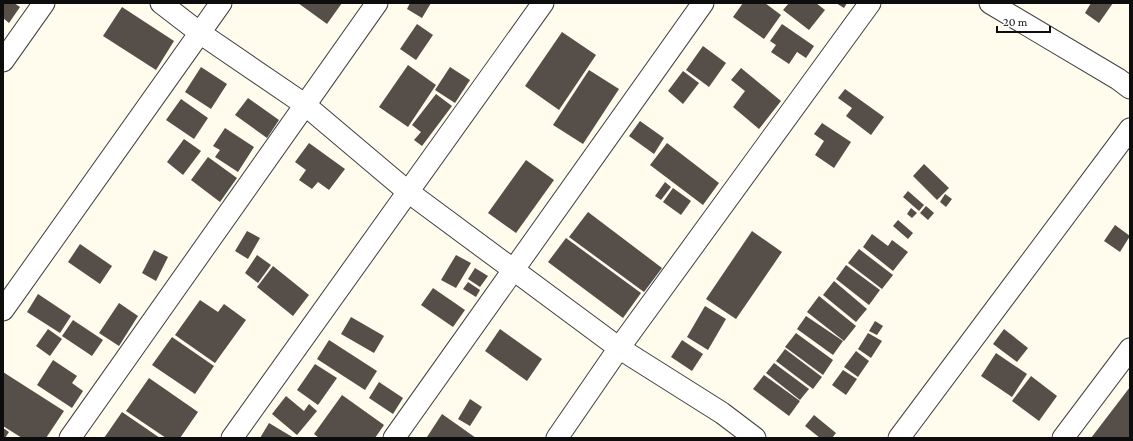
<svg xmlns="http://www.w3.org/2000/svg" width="1133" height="441" font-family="'Crimson Pro',serif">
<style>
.building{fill:#564e49}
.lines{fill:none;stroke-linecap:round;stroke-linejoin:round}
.street-casing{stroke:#404040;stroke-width:23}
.street{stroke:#fff;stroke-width:21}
</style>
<rect width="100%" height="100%" fill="#fffbed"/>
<g class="building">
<path d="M3,3H14L20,7L9,23L3,18Z"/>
<path d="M298,3H342L327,24Z"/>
<path d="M410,3H431L422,18L407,9Z"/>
<path d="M743,3H765L781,15L764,39L733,17Z"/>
<path d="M789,3H816L825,10L809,30L783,10Z"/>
<path d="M836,3H847L844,8Z"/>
<path d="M1091,3H1113L1099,23L1085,13Z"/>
<path d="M122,7L174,41L156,70L103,36Z"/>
<path d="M417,24L433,35L416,60L400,49Z"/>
<path d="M782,24L814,46L806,58L797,52L789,64L771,52L776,45L770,41Z"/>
<path d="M562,32L596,55L559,110L525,86Z"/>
<path d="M703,46L726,63L709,87L686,70Z"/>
<path d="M408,65L436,85L408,127L379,107Z"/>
<path d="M201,67L227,84L211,109L185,92Z"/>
<path d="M450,67L470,80L455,103L435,90Z"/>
<path d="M741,68L781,101L759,129L733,107L745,91L731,80Z"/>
<path d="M589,70L619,89L583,144L553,125Z"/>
<path d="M683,71L699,83L683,104L668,91Z"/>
<path d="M845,89L884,117L871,135L846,116L852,108L838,98Z"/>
<path d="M436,94L452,106L422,146L414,140L421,132L412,125Z"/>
<path d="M248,98L279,120L267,138L235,115Z"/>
<path d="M181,99L208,118L194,139L166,120Z"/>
<path d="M640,121L664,138L654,154L629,136Z"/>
<path d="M822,123L851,142L834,168L815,155L824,141L814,134Z"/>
<path d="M225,128L254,147L238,172L215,157L220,150L213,146Z"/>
<path d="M184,139L201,151L183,175L167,162Z"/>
<path d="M309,143L345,169L329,190L318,182L312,189L299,180L306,170L295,162Z"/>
<path d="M667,143L719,183L703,205L650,165Z"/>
<path d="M208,157L237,178L220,202L191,180Z"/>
<path d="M526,160L554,180L516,233L488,213Z"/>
<path d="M924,164L949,188L937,200L913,176Z"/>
<path d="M665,182L671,187L661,200L655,196Z"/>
<path d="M673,188L691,201L681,215L663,202Z"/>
<path d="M908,191L924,205L919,211L903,197Z"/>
<path d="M945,194L952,199L946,207L940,202Z"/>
<path d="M926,206L934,213L928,220L920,213Z"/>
<path d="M911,208L917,213L912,218L907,214Z"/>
<path d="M588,212L662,268L644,292L569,237Z"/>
<path d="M898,220L913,233L908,239L893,226Z"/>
<path d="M1115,225L1130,236L1120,252L1104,241Z"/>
<path d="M247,231L260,238L248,259L235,251Z"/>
<path d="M752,231L782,252L736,319L706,299Z"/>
<path d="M872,234L888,246L892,240L908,252L893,271L863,247Z"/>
<path d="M566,238L641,293L623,318L548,262Z"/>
<path d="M80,244L112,266L100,284L68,262Z"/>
<path d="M859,249L893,275L882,289L848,263Z"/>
<path d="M154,250L168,257L156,281L142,273Z"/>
<path d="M257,255L271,265L258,283L245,273Z"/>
<path d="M456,255L471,263L456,288L441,280Z"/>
<path d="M846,265L880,290L869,305L836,279Z"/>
<path d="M273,266L309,295L293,316L257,287Z"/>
<path d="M475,268L488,276L480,287L468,279Z"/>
<path d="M834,281L867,309L856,322L823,295Z"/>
<path d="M468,282L480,290L476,297L463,289Z"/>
<path d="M433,288L465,310L453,327L421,305Z"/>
<path d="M38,294L71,316L60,333L27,312Z"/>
<path d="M819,296L856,326L844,341L807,312Z"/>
<path d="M200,300L218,312L224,304L246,320L215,363L175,335Z"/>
<path d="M119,303L138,316L119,346L99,333Z"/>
<path d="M705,306L726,319L708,350L687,337Z"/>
<path d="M806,316L843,341L833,355L797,329Z"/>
<path d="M351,317L384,336L374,353L341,334Z"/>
<path d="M73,320L103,340L92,356L62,336Z"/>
<path d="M875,321L883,326L877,335L869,331Z"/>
<path d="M48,329L62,339L50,356L36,346Z"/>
<path d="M500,329L542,359L527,381L485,351Z"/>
<path d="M1004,329L1028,348L1017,362L993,344Z"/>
<path d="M796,333L833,360L823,375L785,347Z"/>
<path d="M868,333L882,341L871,358L858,349Z"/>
<path d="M172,337L214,366L195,394L152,365Z"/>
<path d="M329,340L377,371L365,390L317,359Z"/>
<path d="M682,340L703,354L692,371L671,357Z"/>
<path d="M785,349L822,377L813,389L776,361Z"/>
<path d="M856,351L869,361L858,377L844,367Z"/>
<path d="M996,353L1027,374L1012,397L981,376Z"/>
<path d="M53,360L77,376L72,383L83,391L72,408L37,385Z"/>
<path d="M774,363L809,389L800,400L766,373Z"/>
<path d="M315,364L337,378L318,405L297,390Z"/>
<path d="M843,370L857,379L846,395L832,385Z"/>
<path d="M3,372L64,411L46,438H22L3,426Z"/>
<path d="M764,375L800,401L789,416L753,389Z"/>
<path d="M1031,376L1057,396L1039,421L1012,401Z"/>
<path d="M149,378L198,412L180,438H166L126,411Z"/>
<path d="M379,382L403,398L393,414L369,398Z"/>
<path d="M1130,387V438H1091Z"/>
<path d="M342,395L384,425L375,438H319L314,434Z"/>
<path d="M286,396L304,411L309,404L317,411L297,435L272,414Z"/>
<path d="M470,399L482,407L470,426L458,419Z"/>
<path d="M122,412L160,438H104Z"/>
<path d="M442,414L476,438L427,437Z"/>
<path d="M814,415L836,433L832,438H820L805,426Z"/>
<path d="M269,423L294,438H260Z"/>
<path d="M3,428L9,432L5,438H3Z"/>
</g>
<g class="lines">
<g class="street-casing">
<g id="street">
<path d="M161,3L200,33L304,104L407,191L619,348L722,413L755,438"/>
<path d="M990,3L1118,79L1130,88"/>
<path d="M3,61L44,3"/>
<path d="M3,310L221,3"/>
<path d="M70,438L377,3"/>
<path d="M232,438L543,3"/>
<path d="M394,438L703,3"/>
<path d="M557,438L619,348L870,3"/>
<path d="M899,438L1130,129"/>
<path d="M1063,438L1130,349"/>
</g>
</g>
<use href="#street" class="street"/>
</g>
<rect width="1133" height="441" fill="none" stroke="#0d0d0d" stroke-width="8"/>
<path d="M997 26v6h53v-6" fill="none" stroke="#0d0d0d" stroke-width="2"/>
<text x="1003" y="26" font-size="12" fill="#0d0d0d" stroke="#ffffff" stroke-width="3" paint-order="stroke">20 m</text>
</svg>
